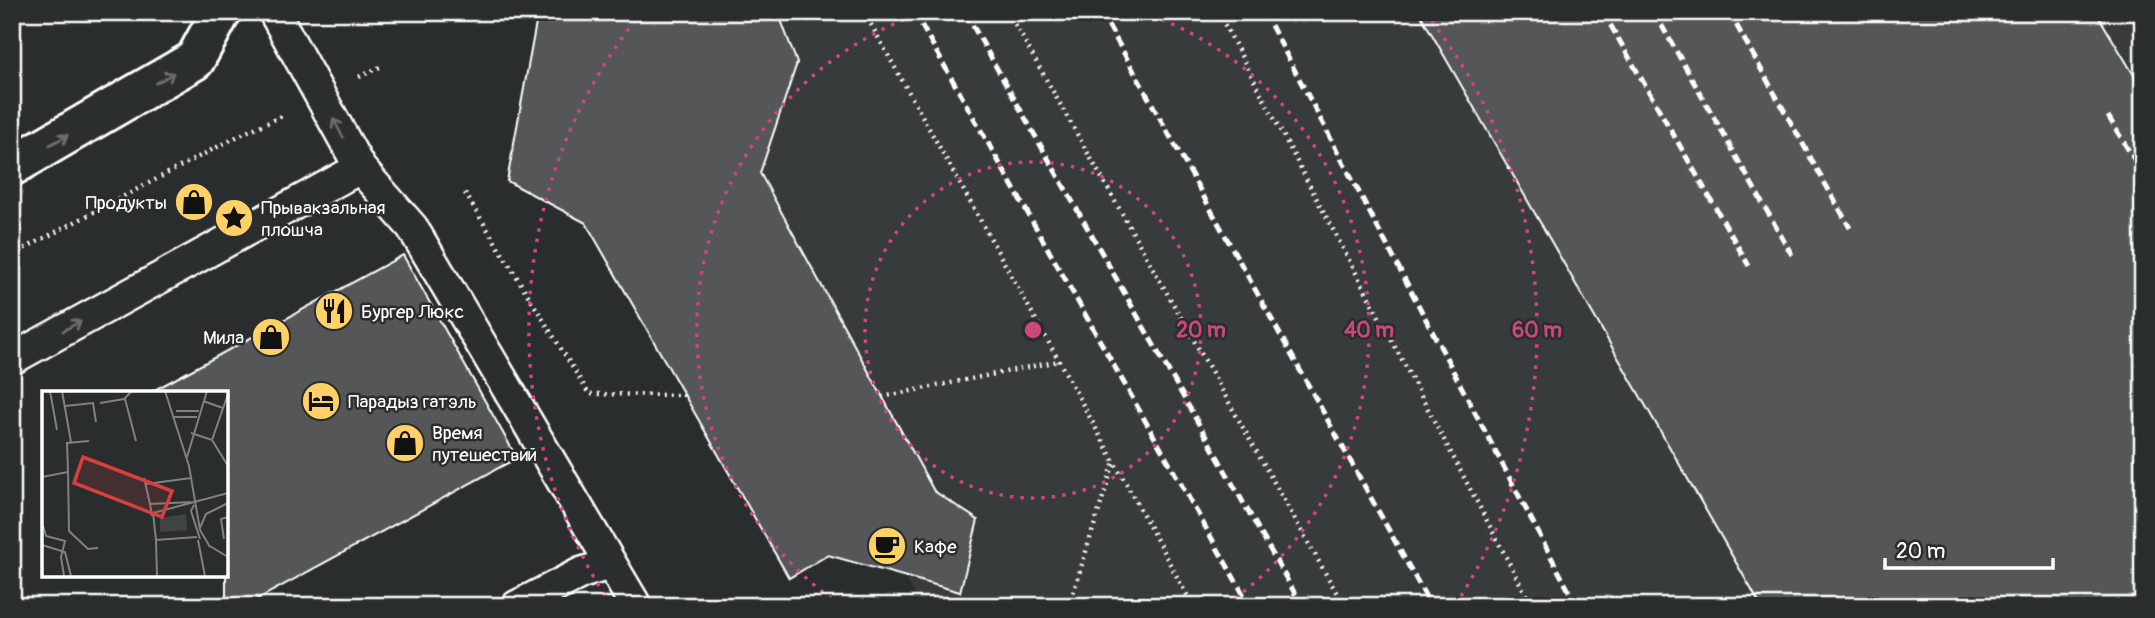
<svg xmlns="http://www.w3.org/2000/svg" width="2155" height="618" font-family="Pangolin,sans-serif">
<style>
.built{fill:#373a3b}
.building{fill:#555758;stroke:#fff;stroke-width:2}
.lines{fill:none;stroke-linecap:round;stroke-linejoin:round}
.lane-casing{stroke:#fff;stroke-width:35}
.secondary-casing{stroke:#fff;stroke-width:44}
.path{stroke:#fff;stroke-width:4.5;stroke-dasharray:2 5;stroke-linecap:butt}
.lane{stroke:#2a2d2e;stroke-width:30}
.secondary{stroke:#2a2d2e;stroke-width:38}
.rail{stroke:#fff;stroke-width:5;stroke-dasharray:10 5;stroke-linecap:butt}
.oneway{stroke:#6a6c6d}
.ring{fill:none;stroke:#ce467c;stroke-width:3.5;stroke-dasharray:3.5 7}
.labels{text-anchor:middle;stroke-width:5;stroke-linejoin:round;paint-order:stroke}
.poi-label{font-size:19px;fill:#fff;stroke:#2a2d2e;text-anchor:start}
.inset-road{fill:none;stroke:#7f8182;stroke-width:2}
.view{fill:#da3e3e;fill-opacity:0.15;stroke:#da3e3e;stroke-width:3.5}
.inset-edge{fill:none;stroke:#fff;stroke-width:3.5}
.centre{fill:#ce467c;stroke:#2a2d2e;stroke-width:3.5}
.ring-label{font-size:21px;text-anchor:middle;font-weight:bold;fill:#ce467c;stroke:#2a2d2e;stroke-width:5;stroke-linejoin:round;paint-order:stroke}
</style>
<rect width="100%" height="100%" fill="#2a2d2e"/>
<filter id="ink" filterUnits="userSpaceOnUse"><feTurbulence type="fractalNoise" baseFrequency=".0143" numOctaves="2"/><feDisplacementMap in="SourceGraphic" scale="14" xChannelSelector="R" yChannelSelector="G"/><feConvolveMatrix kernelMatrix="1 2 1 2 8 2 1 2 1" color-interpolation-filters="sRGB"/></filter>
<g filter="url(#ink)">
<path class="built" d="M560,12H2143V606H922Z"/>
<g class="building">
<path d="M538,12H778L797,63L760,173L934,491L978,520L960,592L828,555L789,578L586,223L507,181Z"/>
<path d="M1419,12H2096L2143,90V606H1761Z"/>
<path d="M403,255L517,458L245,606H226V392H151Z"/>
</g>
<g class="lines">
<g class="lane-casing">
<g id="lane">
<path d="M360,168L412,227L636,606"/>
<path d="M12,359L360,168L274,12"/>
<path d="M517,606L581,573L610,564"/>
</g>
</g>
<g class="secondary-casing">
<path id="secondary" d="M12,166L195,60L221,12"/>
</g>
<g class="path">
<path d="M864,12L1059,361L1193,606"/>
<path d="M1008,12L1344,606"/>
<path d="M1218,12L1532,606"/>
<path d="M359,77L384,65"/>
<path d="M465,193L589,394L684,395"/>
<path d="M12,255L246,132L282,116"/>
<path d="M882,397L1059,361"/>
<path d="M1069,606L1114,462"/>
</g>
<use href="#lane" class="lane"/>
<use href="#secondary" class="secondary"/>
<g class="rail">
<path d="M914,12L1250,606"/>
<path d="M965,12L1302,606"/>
<path d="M1101,12L1431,606"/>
<path d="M1264,12L1577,606"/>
<path d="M1603,12L1749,266"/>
<path d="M1654,12L1792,255"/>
<path d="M1729,12L1850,228"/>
<path d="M2133,12L2143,29"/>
<path d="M2108,116L2143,174"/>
</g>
</g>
<defs><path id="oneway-shaft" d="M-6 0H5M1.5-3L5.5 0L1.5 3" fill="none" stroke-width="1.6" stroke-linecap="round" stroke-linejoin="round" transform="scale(1.75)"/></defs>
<g class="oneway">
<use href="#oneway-shaft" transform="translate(165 78) rotate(-31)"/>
<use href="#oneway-shaft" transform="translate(338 128) rotate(-119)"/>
<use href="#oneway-shaft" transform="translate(59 140) rotate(-29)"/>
<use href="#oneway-shaft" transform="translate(72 326) rotate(-29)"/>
</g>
</g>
<g class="ring">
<circle cx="1033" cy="330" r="168"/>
<path d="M840 605A336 336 0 0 1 924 12M1142 12A336 336 0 0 1 1226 605"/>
<path d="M610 604A504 504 0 0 1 641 13M1425 13A504 504 0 0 1 1456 604"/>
</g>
<defs>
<g id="shop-disc" transform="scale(2.0125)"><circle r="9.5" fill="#ffd166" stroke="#2a2d2e"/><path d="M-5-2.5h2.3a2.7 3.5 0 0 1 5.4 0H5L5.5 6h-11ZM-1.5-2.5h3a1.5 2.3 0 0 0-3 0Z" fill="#111"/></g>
<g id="sight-disc" transform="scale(2.0125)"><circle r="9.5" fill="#ffd166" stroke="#2a2d2e"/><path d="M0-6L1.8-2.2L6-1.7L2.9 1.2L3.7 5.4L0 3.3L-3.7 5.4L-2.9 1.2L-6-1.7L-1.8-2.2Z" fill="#111"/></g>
<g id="restaurant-disc" transform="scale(2.0125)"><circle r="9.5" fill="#ffd166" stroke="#2a2d2e"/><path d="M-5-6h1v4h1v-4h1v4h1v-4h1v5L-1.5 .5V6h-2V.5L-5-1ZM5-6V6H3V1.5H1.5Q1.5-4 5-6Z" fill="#111"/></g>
<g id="hotel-disc" transform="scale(2.0125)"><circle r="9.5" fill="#ffd166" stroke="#2a2d2e"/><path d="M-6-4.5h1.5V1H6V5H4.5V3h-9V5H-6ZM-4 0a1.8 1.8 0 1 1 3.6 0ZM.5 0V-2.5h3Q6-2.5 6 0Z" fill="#111"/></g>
<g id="cafe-disc" transform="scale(2.0125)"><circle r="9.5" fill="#ffd166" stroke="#2a2d2e"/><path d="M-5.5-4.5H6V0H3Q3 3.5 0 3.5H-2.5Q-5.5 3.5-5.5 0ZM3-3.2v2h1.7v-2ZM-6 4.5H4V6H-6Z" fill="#111"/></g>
</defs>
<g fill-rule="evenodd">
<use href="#shop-disc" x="194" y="202"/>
<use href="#sight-disc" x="234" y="218"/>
<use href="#restaurant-disc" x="334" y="311"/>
<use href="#shop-disc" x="271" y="337"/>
<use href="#hotel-disc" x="321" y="401"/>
<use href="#shop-disc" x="405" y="443"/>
<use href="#cafe-disc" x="887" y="546"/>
</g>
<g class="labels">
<g class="poi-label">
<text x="167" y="209" text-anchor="end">Продукты</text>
<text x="261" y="214">Прывакзальная<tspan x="261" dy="22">плошча</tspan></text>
<text x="361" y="318">Бургер Люкс</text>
<text x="244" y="344" text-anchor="end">Мила</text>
<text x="348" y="408">Парадыз гатэль</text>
<text x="432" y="439">Время<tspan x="432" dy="22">путешествий</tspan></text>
<text x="914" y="553">Кафе</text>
</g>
</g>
<g transform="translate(42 391)">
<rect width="186" height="186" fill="#2a2d2e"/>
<path d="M144,123L145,139L118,141V127Z" fill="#414445"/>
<path class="inset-road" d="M8,0L15,39M20,0L29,51M123,0L147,75L158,139L168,156M83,8L94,50M161,10L181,17M58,12L82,8L90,0M23,15L51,12L54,31M134,20H157M131,26H155M149,42L170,49L186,3M170,49L186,75M145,66L165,0M26,81L27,140L46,158L56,157M0,86L26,81L25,52L47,50M102,87L108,113M104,93L149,87M152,114L149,120L158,148M110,125L108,113L149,111M0,131L4,145L23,150L19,166L22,185M158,137L164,123L186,112M155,146L114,149L111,122L186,102M182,148L179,128L186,126M114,149L115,185M156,149L163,185M0,154L23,161L29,185M166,154L186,166"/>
<path class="view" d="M41,66L130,100L120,126L32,92Z"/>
<rect width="186" height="186" class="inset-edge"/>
</g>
<circle cx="1033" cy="330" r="10" class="centre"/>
<g class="ring-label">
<text x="1201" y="337">20 m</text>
<text x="1369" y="337">40 m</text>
<text x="1537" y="337">60 m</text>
</g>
<rect width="2155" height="618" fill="none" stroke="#2a2d2e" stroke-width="42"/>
<rect x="21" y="21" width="2113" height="576" fill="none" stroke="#fff" stroke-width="2.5" filter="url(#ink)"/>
<path d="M1885 558v10h168v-10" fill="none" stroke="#ffffff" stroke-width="3.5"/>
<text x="1896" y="558" font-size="21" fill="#ffffff" stroke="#2a2d2e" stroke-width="5" paint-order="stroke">20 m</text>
</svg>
